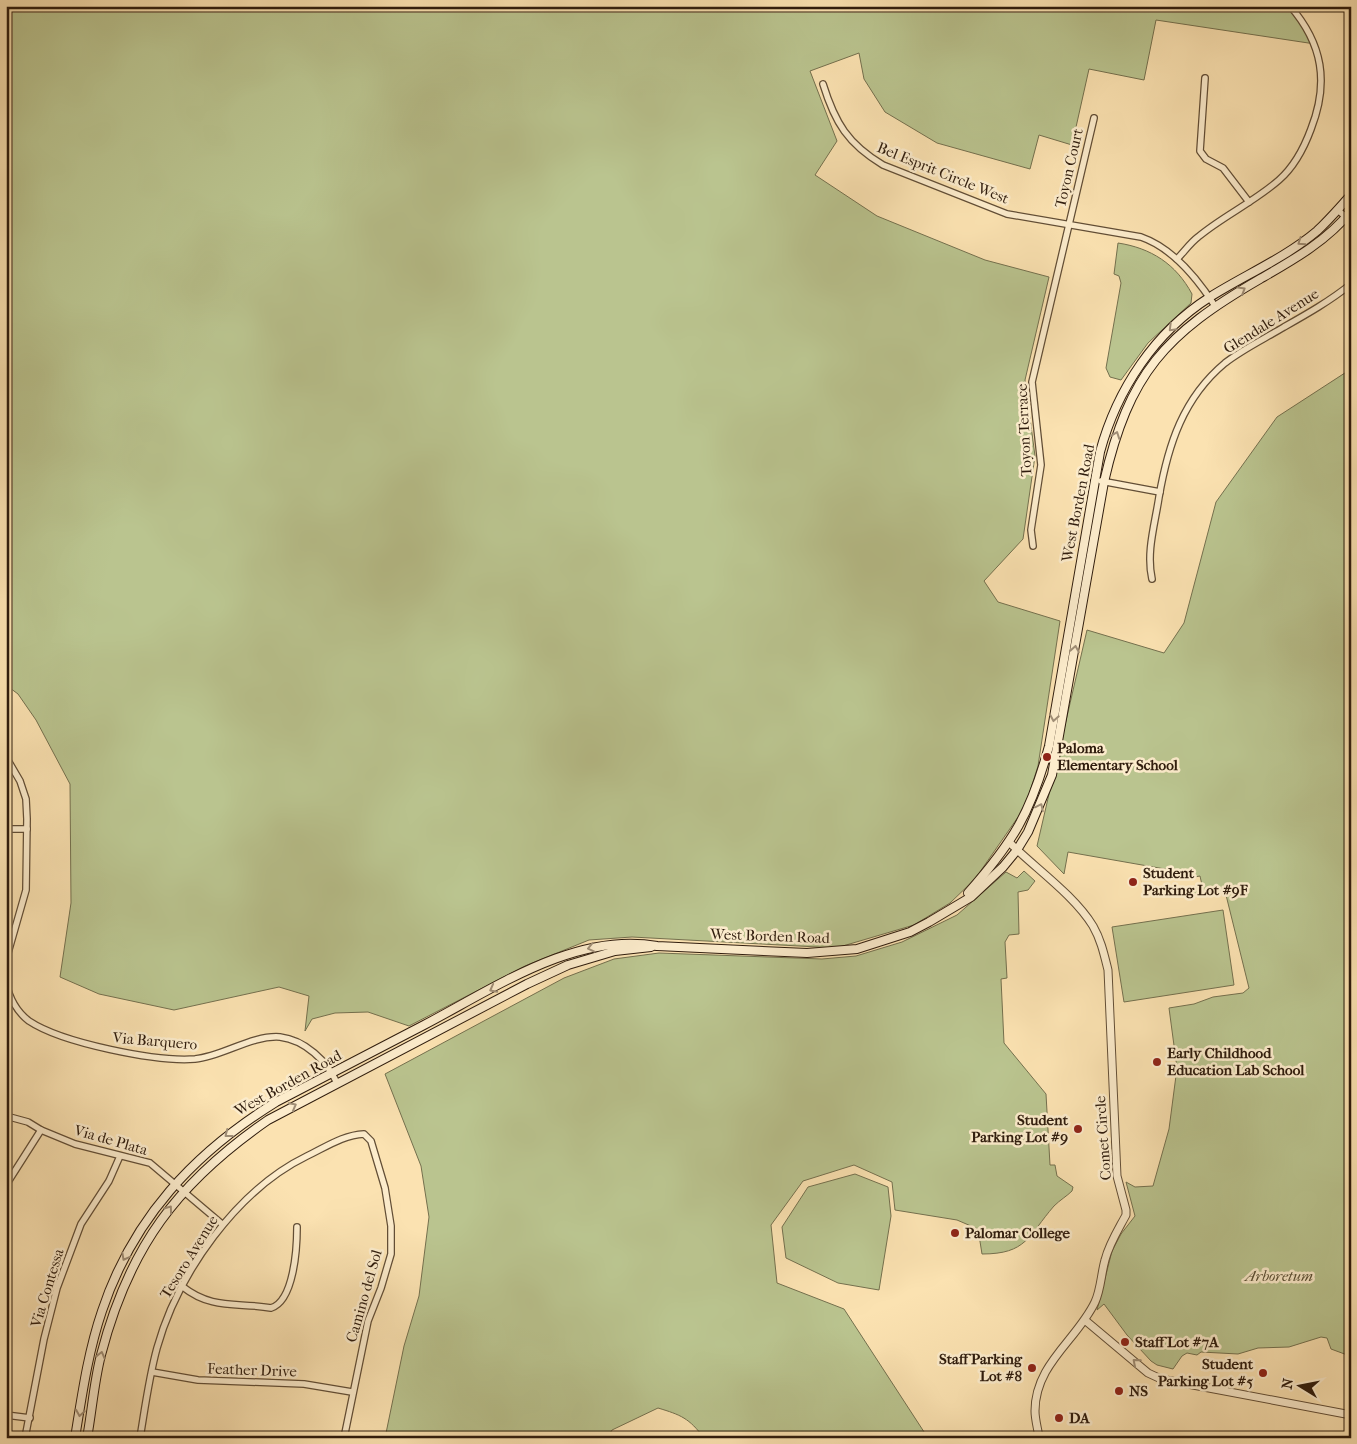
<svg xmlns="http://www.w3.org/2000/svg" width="1357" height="1444" font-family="'IM FELL French Canon',serif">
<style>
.green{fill:#bac48f;stroke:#74704e}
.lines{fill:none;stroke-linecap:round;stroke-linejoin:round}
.minor-casing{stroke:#624e36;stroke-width:8}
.tertiary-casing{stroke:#624e36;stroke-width:9}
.secondary-casing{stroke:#2f1c0d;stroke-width:10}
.minor{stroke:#fceccc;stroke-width:5.5}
.tertiary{stroke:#fceccc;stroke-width:7}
.secondary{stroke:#fceccc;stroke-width:8}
.oneway{stroke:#a08e76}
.poi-dot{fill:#8f2418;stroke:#fceccc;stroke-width:2}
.labels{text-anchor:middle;stroke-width:5;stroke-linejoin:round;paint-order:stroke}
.street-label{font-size:15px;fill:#2f1c0d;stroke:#fceccc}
.poi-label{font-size:15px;font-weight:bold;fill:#2f1c0d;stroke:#fceccc;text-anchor:start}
.park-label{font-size:15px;font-style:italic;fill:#594e34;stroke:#fceccc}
</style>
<rect width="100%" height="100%" fill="#fbe2b1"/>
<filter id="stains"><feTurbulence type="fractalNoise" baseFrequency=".004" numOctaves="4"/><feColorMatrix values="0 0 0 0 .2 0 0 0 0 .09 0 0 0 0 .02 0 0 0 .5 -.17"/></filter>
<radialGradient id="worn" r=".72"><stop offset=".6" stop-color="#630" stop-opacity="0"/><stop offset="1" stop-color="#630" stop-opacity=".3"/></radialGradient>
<g class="green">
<path d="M6,6H1290L1315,44L1156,20L1144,80L1089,69L1072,145L1039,135L1030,169L937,143L885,112L864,79L859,53L810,71L837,141L815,175L877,216L985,260L1049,277L1025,380L1035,456L1023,539L984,581L998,602L1060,621L1038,766L1025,807L975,879L950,903L914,925L836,948L632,937L589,940L525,966L409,1026L368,1012L335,1013L312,1019L305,1031L309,996L279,987L174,1010L99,994L60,977L71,903L70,784L36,720L18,694L6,685Z"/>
<path d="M1118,243C1151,248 1176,264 1192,294L1191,303L1148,343L1121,380L1110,377L1106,368L1121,283L1119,276L1114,274Z"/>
<path d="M1351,369V1362L1350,1356L1331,1349L1327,1338L1321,1337L1289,1347L1258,1348L1238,1354L1201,1352L1197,1355L1187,1353L1182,1356L1173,1369L1157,1365L1151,1361L1127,1335L1104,1304L1097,1310L1112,1251L1121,1234L1135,1216L1126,1182L1135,1187L1153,1186L1169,1129L1177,1068L1169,1008L1194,1004L1213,997L1243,993L1249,988L1225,891L1187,895L1186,888L1202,885L1200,876L1183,879L1182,872L1068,852L1064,874L1037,846L1087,630L1164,653L1184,623L1216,502L1277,417Z"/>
<path d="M1024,871L1035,881L1028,890L1018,892L1019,934L1009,935L1005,942L1007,978L1001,979L1004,1043L1046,1094L1050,1165H1055L1057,1176L1073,1187L1072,1191C1067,1196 1060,1200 1054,1206C1028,1236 1027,1254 982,1254L978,1229L957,1220L895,1210L892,1182L854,1165L803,1181L771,1225L777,1283L844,1309L928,1438H704C689,1418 681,1415 658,1408L612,1430L607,1438H385L404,1346L419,1296L429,1217L421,1166L385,1074L564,978L614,959L659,953L822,959L856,956L902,942L957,915L1006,872L1017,878Z"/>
<path d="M1223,910L1234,985L1124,1002L1112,927Z"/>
<path d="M855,1174L888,1187L891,1216L879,1290L838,1283L786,1258L782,1227L808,1187Z"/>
</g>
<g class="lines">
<g class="minor-casing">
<g id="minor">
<path d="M1205,78L1200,151L1206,159L1223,168L1249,202"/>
<path d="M823,84C835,123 848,144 883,165L1007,214L1141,237C1173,248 1197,278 1215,306"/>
<path d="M1338,210L1351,222"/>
<path d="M1177,259C1184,252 1190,243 1198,237C1223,216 1254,202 1279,180C1295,166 1304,148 1311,129C1329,83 1323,44 1290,6"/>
<path d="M1101,481L1160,492"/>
<path d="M1033,546L1031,530L1041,465L1032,382L1094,118"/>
<path d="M1152,579C1146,552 1155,524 1159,497C1168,445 1183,398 1225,363C1243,349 1264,339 1284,327C1307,314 1330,301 1351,284"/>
<path d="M6,757L20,781L26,799L27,819L26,890L6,960"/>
<path d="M6,829H27"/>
<path d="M6,982C9,997 17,1012 29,1021C62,1043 156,1062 195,1059C224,1056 251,1035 280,1037C305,1040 327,1061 337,1083"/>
<path d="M6,1116L28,1122L41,1130L75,1144L150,1163L222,1224"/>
<path d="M6,1185L41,1130"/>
<path d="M183,1287C212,1310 238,1302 271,1308C294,1301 297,1248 297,1227"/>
<path d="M152,1372L198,1380L304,1384L352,1392"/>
<path d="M6,1415L30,1418"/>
<path d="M25,1438L44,1339L57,1288L81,1224L109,1181L120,1156"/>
<path d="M140,1438C145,1408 149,1377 157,1348C178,1273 237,1190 307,1156C326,1147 343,1135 364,1134L371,1141L385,1188L391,1226V1254L381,1288L368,1321L344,1438"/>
</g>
</g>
<g class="tertiary-casing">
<g id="tertiary">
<path d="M1010,843C1035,868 1074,895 1093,926C1101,940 1104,954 1108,970L1117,1176L1126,1210V1215C1118,1230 1109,1244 1105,1260C1101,1274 1101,1289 1095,1302C1077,1340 1035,1364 1035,1411C1035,1420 1038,1429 1039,1438"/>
<path d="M1086,1321L1148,1373L1161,1379L1351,1415"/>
</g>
</g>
<g class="secondary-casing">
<g id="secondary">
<path d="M968,893C1013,842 1031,813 1049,746L1100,452C1117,389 1155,332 1210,297C1245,275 1285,258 1317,231C1329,220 1340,207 1351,195"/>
<path d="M75,1438C82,1395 88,1352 102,1311C133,1218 194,1153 276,1102C325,1076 375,1051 424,1025C493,989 576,931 657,946L807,953L857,949L910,932L929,922L971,897L1003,867L1017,850L1028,832L1052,775L1104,482C1129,373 1165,334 1260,279C1293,260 1327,241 1351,211"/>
<path d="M87,1438C92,1411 94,1382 101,1355C129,1247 177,1183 268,1120L527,984L568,965L615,951L651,947"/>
</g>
</g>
<use href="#minor" class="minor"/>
<use href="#tertiary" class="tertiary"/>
<use href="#secondary" class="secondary"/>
</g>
<defs><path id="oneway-chevron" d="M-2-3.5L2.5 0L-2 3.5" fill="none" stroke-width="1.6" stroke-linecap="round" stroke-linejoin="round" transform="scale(1.25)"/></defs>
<g class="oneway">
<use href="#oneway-chevron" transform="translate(1301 242) rotate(146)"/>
<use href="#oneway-chevron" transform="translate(1242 290) rotate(-31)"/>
<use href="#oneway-chevron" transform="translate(1172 328) rotate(135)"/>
<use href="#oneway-chevron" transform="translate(1116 435) rotate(-70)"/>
<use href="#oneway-chevron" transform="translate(1075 649) rotate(-80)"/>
<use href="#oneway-chevron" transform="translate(1054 718) rotate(100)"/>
<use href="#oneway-chevron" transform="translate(1040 807) rotate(-64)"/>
<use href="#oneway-chevron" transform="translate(591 948) rotate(167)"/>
<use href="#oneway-chevron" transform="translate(493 989) rotate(152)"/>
<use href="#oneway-chevron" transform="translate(293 1106) rotate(-28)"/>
<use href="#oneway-chevron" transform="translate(228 1134) rotate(142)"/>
<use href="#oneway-chevron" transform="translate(169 1209) rotate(-54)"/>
<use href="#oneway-chevron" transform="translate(125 1257) rotate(118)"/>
<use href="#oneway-chevron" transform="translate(101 1355) rotate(-76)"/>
<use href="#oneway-chevron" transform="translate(1136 1362) rotate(-139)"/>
<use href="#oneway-chevron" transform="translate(80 1413) rotate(99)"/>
</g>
<g class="poi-dot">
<circle cx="1047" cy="757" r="5"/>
<circle cx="1133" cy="882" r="5"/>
<circle cx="1157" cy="1062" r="5"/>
<circle cx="1078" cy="1129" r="5"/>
<circle cx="955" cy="1233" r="5"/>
<circle cx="1125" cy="1342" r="5"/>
<circle cx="1032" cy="1368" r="5"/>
<circle cx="1263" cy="1373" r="5"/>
<circle cx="1119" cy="1391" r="5"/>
<circle cx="1059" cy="1418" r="5"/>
</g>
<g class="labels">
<g class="street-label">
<text transform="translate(1069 168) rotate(-77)" y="5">Toyon Court</text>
<text transform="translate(943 173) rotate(22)" y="5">Bel Esprit Circle West</text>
<text transform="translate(1271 321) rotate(-32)" y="5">Glendale Avenue</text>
<text transform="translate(1024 430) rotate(-93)" y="5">Toyon Terrace</text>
<text transform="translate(1078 503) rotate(-79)" y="5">West Borden Road</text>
<text transform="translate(770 936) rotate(2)" y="5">West Borden Road</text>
<text transform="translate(155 1041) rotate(5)" y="5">Via Barquero</text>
<text transform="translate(288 1083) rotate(-29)" y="5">West Borden Road</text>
<text transform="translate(1103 1138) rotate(-94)" y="5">Comet Circle</text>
<text transform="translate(111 1140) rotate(16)" y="5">Via de Plata</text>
<text transform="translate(189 1257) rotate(-58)" y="5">Tesoro Avenue</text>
<text transform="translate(47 1288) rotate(-73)" y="5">Via Contessa</text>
<text transform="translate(364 1296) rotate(-74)" y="5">Camino del Sol</text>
<text transform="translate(252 1370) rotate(2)" y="5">Feather Drive</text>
</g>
<g class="poi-label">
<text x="1057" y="753">Paloma<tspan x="1057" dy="17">Elementary School</tspan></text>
<text x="1143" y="878">Student<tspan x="1143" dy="17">Parking Lot #9F</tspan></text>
<text x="1167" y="1058">Early Childhood<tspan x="1167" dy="17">Education Lab School</tspan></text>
<text x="1068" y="1125" text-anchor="end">Student<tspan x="1068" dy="17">Parking Lot #9</tspan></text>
<text x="965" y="1238">Palomar College</text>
<text x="1135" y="1347">Staff Lot #7A</text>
<text x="1022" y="1364" text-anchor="end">Staff Parking<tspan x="1022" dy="17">Lot #8</tspan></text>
<text x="1253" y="1369" text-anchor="end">Student<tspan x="1253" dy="17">Parking Lot #5</tspan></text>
<text x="1129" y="1396">NS</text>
<text x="1069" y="1423">DA</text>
</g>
<g class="park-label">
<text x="1279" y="1281">Arboretum</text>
</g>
</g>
<rect width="1357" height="1444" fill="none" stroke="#fbe2b1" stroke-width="25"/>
<rect x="8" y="8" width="1342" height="1429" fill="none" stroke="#2f1c0d" stroke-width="2.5"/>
<rect x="12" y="12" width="1332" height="1419" fill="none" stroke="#2f1c0d"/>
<g transform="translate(1300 1386) rotate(280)" stroke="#fceccc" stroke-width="4" paint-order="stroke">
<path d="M0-4L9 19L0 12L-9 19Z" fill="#2f1c0d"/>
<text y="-8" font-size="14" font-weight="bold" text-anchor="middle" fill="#2f1c0d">N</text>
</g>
<rect width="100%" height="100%" filter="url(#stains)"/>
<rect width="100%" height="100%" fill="url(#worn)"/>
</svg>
